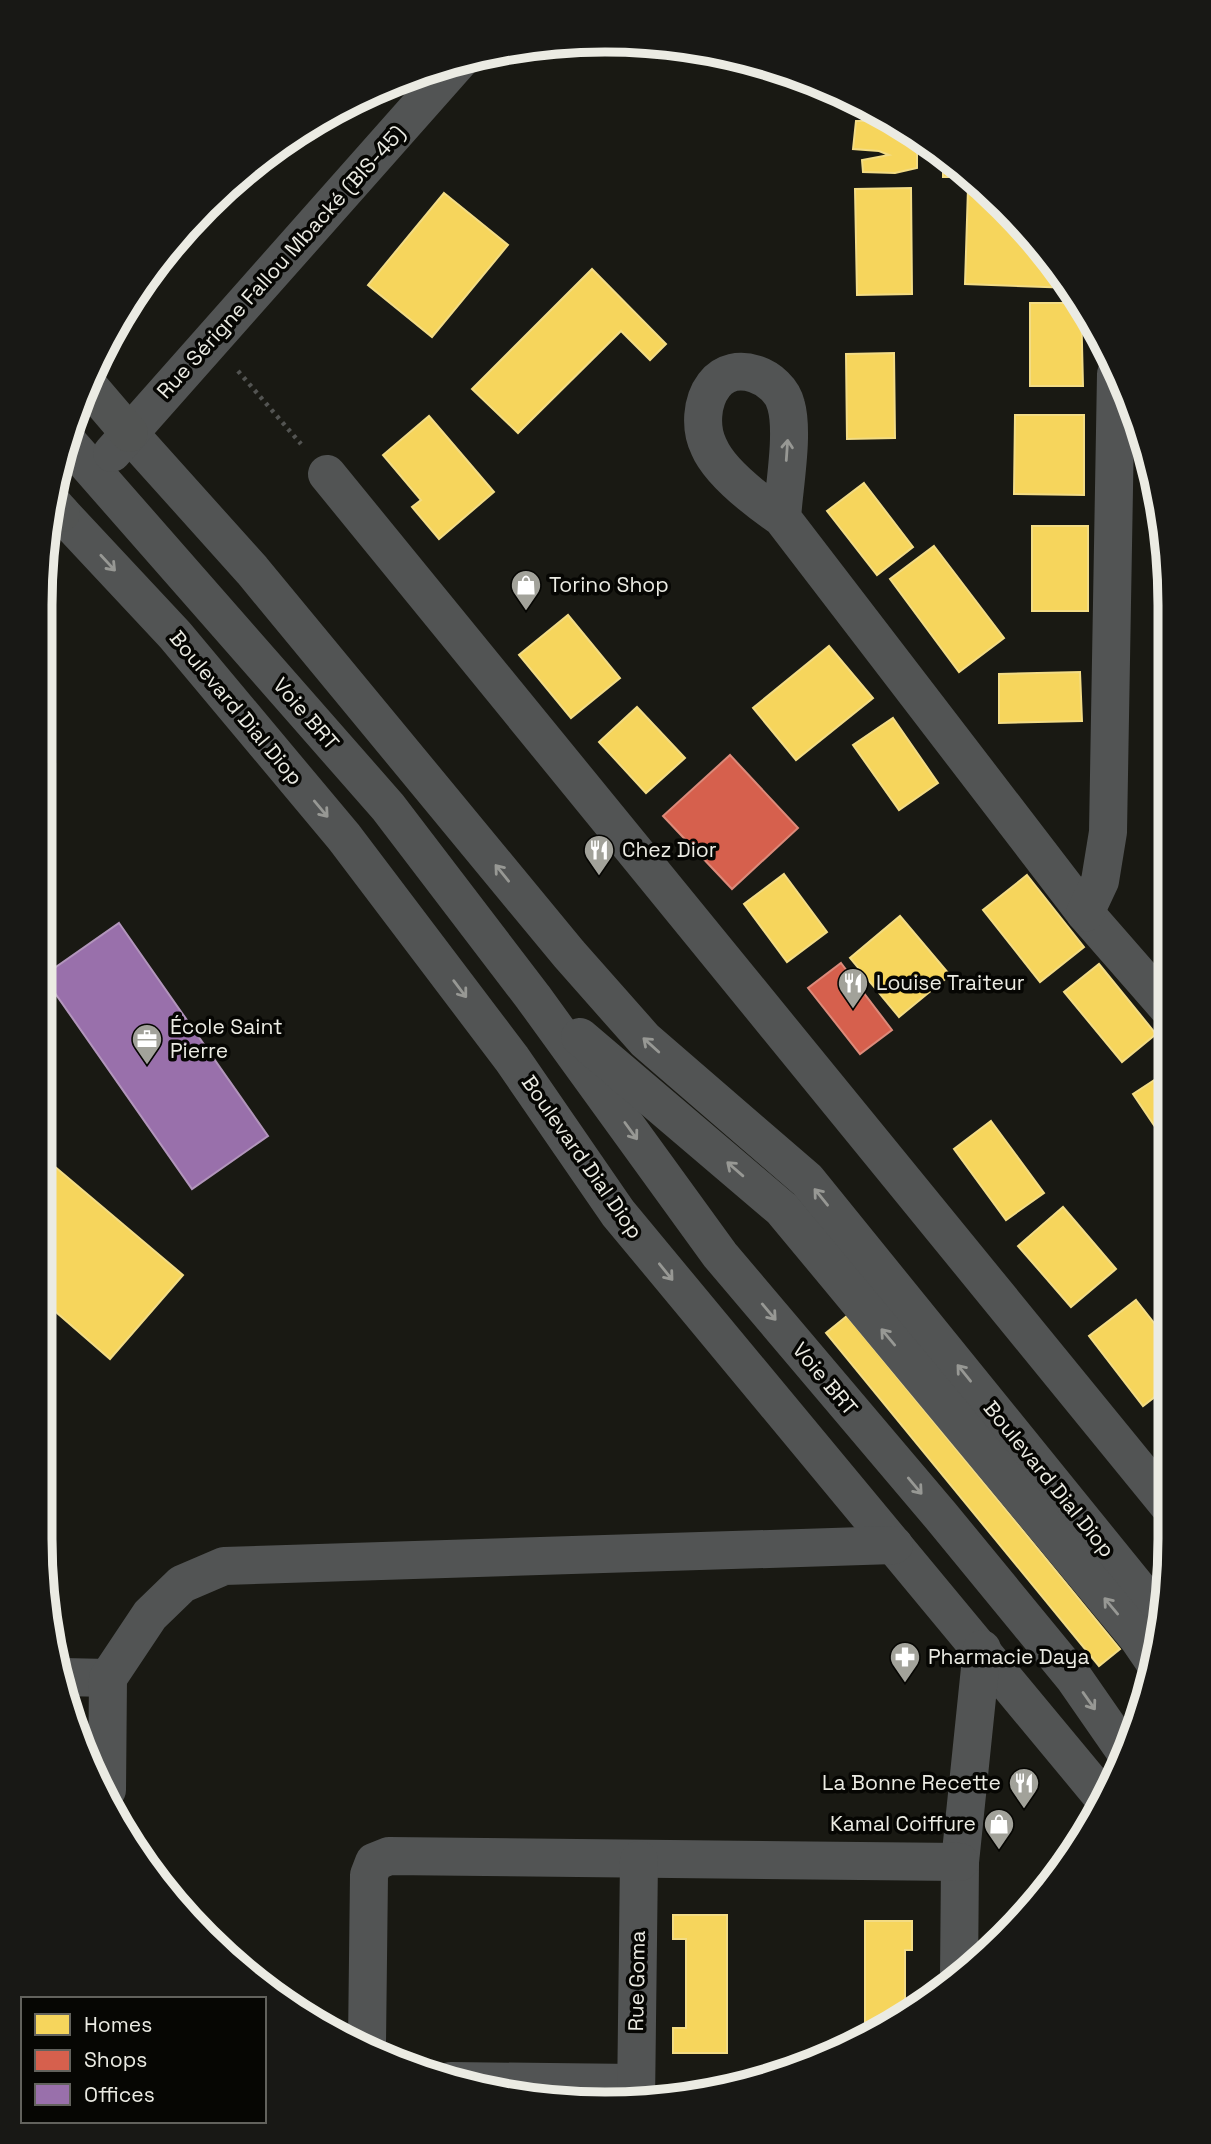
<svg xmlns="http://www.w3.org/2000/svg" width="1211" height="2144" font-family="'Space Grotesk',sans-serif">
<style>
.homes{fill:#f6d55c;stroke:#f3dc84;stroke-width:2}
.shops{fill:#d6604d;stroke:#dc8a7a;stroke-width:2}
.offices{fill:#9970ab;stroke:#b295bc;stroke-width:2}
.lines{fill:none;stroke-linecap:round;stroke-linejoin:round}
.path{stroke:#535452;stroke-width:4.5;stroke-dasharray:3.5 5;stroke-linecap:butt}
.minor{stroke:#525454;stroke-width:38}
.major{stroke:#525453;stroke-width:38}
.oneway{stroke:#979894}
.labels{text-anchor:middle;stroke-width:7;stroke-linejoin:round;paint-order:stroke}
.street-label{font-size:21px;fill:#ebebe3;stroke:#060603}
.poi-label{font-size:21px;fill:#ebebe3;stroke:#060603;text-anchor:start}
.rim{fill:none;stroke:#ebebe3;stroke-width:9}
</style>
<rect width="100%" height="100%" fill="#191913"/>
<g class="homes">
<path d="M887,115L932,149H917V168L895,173L863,172L862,160L889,155L879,151L853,149L856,121H886Z"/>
<path d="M943,158L977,184H966V177H943Z"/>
<path d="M911,188L912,294L857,295L855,189Z"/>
<path d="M968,188H982L1005,206L1072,288L965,284Z"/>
<path d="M444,193L508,245L432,337L368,285Z"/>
<path d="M592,269L666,344L650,360L621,331L518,433L472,389Z"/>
<path d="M1030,303H1081L1083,386H1030Z"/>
<path d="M894,353L895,438L847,439L846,354Z"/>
<path d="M1015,415H1084V495L1014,494Z"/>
<path d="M429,416L494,492L439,539L412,507L421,500L383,455Z"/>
<path d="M864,483L913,547L877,575L827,511Z"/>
<rect x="1032" y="526" width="56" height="85"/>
<path d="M934,546L1004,638L959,672L890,579Z"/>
<path d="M568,615L620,678L571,718L519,655Z"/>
<path d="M829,646L873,698L796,760L753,708Z"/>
<path d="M1080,672L1082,721L999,723V674Z"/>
<path d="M1165,690H1167V764L1162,763Z"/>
<path d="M637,707L685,758L646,793L599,742Z"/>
<path d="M893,718L938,783L899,810L853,745Z"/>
<path d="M784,874L827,932L787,962L744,904Z"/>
<path d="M1027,875L1084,947L1040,982L983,910Z"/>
<path d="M900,916L950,975L899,1017L850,958Z"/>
<path d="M1099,964L1156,1034L1122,1062L1064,992Z"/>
<path d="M1168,1071V1146L1133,1094Z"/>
<path d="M991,1121L1044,1193L1006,1220L954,1149Z"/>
<path d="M41,1155L183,1275L110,1359L41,1299Z"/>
<path d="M1063,1207L1116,1269L1071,1307L1018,1246Z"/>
<path d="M1136,1300L1169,1342V1386L1143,1406L1089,1336Z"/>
<path d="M847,1316L1120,1649L1099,1666L826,1333Z"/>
<path d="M673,1915H727V2053H673V2028H686V1939H673Z"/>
<path d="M865,1921H912V1950H905V2009L865,2034Z"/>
</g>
<g class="shops">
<path d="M730,755L798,828L732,889L663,816Z"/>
<path d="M841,963L892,1030L860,1054L808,988Z"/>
</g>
<path class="offices" d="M119,923L268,1136L192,1189L43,976Z"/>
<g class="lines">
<path class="path" d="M238,371L301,444"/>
<g class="minor">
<path d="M129,433L252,570L569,954L645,1040L807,1180L1161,1617"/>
<path d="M67,441L388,807L533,997L720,1255L941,1516L1074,1678L1126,1753"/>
<path d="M112,453L461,59"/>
<path d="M327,474L1169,1506"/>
<path d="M61,513L175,635L344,837L512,1059L618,1213L1105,1800"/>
<path d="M782,518C784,487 794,433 786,405C779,376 734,358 714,385C701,402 700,429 709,447C720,473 759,502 782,518L1085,913L1168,1008"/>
<path d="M1085,913L1100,881L1108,832L1116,374"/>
<path d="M580,1037L782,1209L1138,1638L1153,1660"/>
<path d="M63,1677L108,1678"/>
<path d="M107,1790L108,1678L150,1615L182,1584L224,1566L894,1545"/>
<path d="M959,1976L960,1862L982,1649"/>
<path d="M367,2043L369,1875L374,1862L389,1856L960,1862"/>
<path d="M451,2081L636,2083"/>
<path d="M636,2102L639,1860"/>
</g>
<g class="major">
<path d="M88,385L129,433"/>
<path d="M54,505L61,513"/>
</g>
</g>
<defs><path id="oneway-shaft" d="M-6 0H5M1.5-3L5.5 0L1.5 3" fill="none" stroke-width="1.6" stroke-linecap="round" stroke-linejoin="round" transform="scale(1.75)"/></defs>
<g class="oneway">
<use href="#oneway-shaft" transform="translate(787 450) rotate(-86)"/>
<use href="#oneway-shaft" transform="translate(108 563) rotate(47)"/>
<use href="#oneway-shaft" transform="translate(321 809) rotate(50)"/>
<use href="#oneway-shaft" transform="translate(502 873) rotate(-129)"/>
<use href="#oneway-shaft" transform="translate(460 989) rotate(53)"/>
<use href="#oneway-shaft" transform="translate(651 1045) rotate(-138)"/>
<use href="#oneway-shaft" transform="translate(631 1131) rotate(54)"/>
<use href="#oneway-shaft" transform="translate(735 1169) rotate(-139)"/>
<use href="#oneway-shaft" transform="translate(821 1197) rotate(-129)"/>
<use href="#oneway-shaft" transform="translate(666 1272) rotate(51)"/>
<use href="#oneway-shaft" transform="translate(769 1312) rotate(50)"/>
<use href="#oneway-shaft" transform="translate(888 1337) rotate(-130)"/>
<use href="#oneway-shaft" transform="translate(964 1373) rotate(-129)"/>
<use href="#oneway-shaft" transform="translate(915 1486) rotate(50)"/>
<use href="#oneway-shaft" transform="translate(1111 1606) rotate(-130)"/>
<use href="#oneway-shaft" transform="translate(1089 1701) rotate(55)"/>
</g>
<defs>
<g id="shop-pin" transform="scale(1.575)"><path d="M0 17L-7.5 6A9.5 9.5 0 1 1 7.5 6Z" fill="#a2a29a" stroke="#060603"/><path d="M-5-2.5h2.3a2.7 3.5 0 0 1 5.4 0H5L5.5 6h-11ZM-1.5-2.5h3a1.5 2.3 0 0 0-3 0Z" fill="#fff"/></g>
<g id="restaurant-pin" transform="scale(1.575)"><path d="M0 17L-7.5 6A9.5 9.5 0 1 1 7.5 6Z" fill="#a2a29a" stroke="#060603"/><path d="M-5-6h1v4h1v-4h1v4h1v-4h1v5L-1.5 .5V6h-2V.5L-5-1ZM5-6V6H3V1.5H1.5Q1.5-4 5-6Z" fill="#fff"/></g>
<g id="office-pin" transform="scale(1.575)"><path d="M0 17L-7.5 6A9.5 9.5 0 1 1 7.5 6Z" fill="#a2a29a" stroke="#060603"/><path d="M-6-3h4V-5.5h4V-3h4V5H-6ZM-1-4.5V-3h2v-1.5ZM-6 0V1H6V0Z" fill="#fff"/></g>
<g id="pharmacy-pin" transform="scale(1.575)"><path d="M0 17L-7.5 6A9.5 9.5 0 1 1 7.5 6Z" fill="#a2a29a" stroke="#060603"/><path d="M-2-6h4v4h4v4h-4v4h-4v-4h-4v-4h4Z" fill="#fff"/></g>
</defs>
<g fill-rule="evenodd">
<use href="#shop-pin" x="526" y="585"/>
<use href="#restaurant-pin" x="599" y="850"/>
<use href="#restaurant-pin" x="853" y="983"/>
<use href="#office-pin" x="147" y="1039"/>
<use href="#pharmacy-pin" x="905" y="1657"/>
<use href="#restaurant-pin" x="1024" y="1783"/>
<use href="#shop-pin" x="999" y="1824"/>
</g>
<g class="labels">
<g class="street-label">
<text transform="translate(281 262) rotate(-48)" y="7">Rue Sérigne Fallou Mbacké (BIS-45)</text>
<text transform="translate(236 708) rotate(50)" y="7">Boulevard Dial Diop</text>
<text transform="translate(306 714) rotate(49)" y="7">Voie BRT</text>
<text transform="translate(582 1157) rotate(55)" y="7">Boulevard Dial Diop</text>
<text transform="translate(825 1379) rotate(50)" y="7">Voie BRT</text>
<text transform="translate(1049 1479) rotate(51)" y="7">Boulevard Dial Diop</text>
<text transform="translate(637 1981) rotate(-89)" y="7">Rue Goma</text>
</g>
<g class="poi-label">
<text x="549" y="592">Torino Shop</text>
<text x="622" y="857">Chez Dior</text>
<text x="876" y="990">Louise Traiteur</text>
<text x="170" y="1034">École Saint<tspan x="170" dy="24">Pierre</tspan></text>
<text x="928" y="1664">Pharmacie Daya</text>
<text x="1001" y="1790" text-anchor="end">La Bonne Recette</text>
<text x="976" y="1831" text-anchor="end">Kamal Coiffure</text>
</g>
</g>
<path d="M0 0H1211V2144H0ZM605 52H605A553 553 0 0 1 1158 605V1539A553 553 0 0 1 605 2092H605A553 553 0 0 1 52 1539V605A553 553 0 0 1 605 52Z" fill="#181815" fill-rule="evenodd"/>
<path class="rim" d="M605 52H605A553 553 0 0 1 1158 605V1539A553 553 0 0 1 605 2092H605A553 553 0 0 1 52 1539V605A553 553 0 0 1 605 52Z"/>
<rect x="21" y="1997" width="245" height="126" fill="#060603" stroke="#62625d" stroke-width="2"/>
<rect x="35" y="2014" width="35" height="21" fill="#f6d55c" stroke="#62625d" stroke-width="2"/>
<text x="84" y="2032" font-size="21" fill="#ebebe3">Homes</text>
<rect x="35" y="2050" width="35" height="21" fill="#d6604d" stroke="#62625d" stroke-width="2"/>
<text x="84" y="2067" font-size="21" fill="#ebebe3">Shops</text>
<rect x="35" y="2084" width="35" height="21" fill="#9970ab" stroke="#62625d" stroke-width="2"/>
<text x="84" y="2102" font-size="21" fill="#ebebe3">Offices</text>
</svg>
